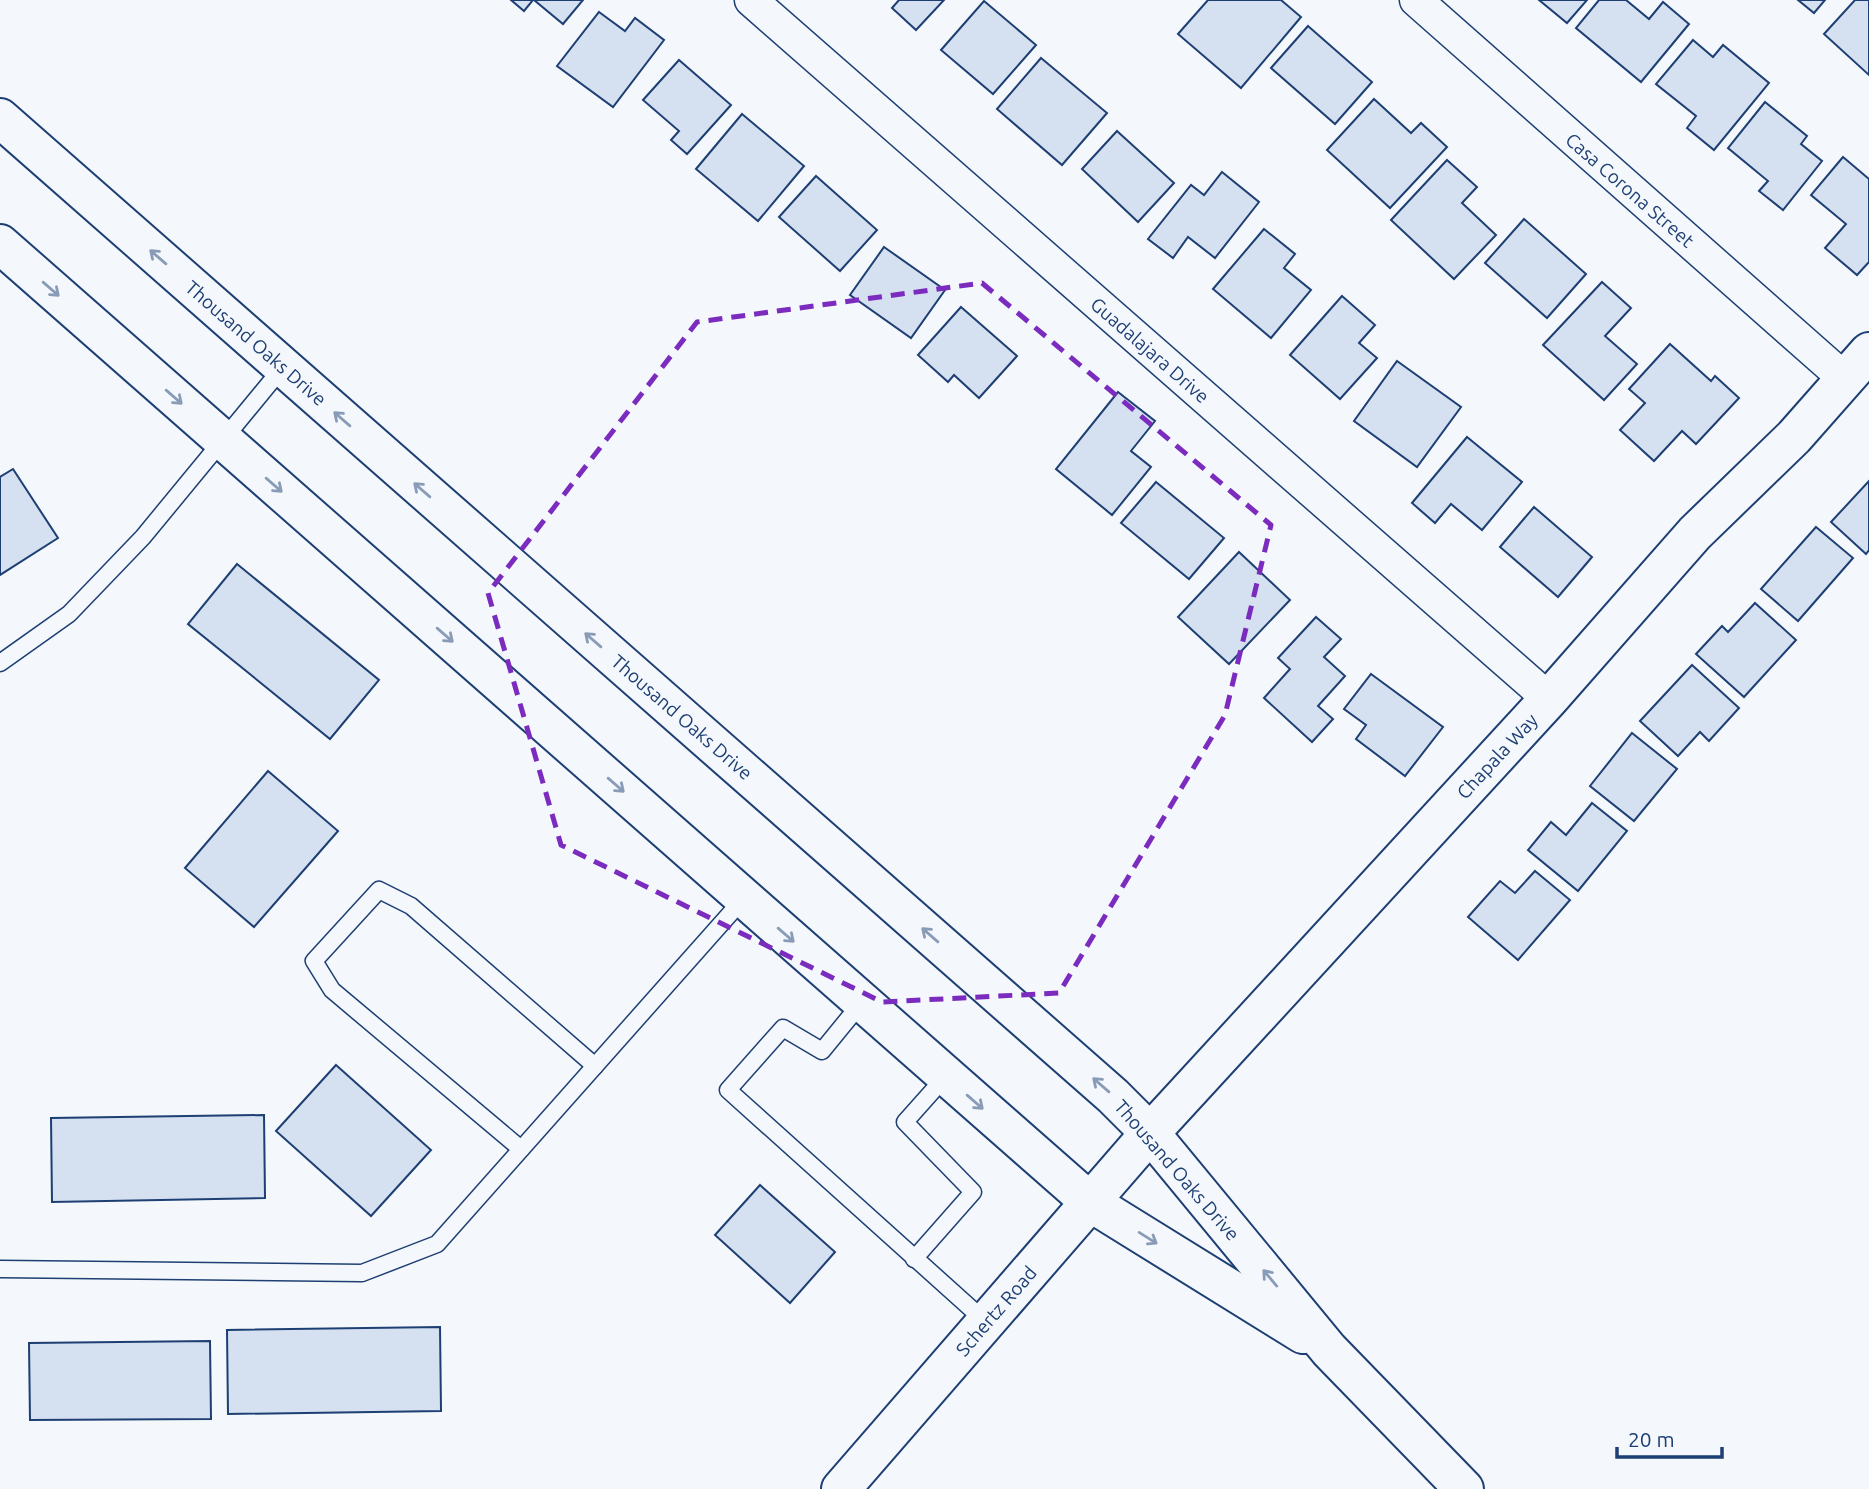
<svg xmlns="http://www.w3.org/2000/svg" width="1869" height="1489" font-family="Ubuntu,sans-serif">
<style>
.building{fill:#d5e0f0;stroke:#1d3f73;stroke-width:2}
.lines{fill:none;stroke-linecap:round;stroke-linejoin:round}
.lane-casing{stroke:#1d3f73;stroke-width:19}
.street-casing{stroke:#1d3f73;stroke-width:35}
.secondary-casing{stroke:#1d3f73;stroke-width:42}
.lane{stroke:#f4f7fb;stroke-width:16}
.street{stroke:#f4f7fb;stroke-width:32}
.secondary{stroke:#f4f7fb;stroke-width:38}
.oneway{stroke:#889bb7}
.marked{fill:none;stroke:#7b2cbf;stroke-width:5;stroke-dasharray:14 9;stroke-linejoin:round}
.labels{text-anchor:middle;stroke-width:5;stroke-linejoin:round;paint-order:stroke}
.street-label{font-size:19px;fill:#1d3f73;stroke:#f4f7fb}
</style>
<rect width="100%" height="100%" fill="#f4f7fb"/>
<g class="building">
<path d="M511,0H533L524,11Z"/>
<path d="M534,0H583L563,24Z"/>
<path d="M899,0H944L916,30L892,8Z"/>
<path d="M1208,0H1281L1301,17L1241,88L1178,34Z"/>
<path d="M1539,0H1587L1567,23Z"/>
<path d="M1599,0H1626L1649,19L1663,2L1689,24L1641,82L1576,28Z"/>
<path d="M1798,0H1825L1814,13Z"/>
<path d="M1855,0H1869V75L1824,34Z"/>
<path d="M984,1L1036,45L993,94L941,50Z"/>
<path d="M599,12L625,31L635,18L664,40L613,107L557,66Z"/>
<path d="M1308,26L1372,82L1335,124L1271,68Z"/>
<path d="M1693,40L1713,57L1723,45L1769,83L1714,150L1687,128L1696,116L1656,84Z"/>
<path d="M1041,58L1107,113L1062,165L997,109Z"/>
<path d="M679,60L731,105L687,154L671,140L679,131L643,100Z"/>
<path d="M1374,99L1411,133L1421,123L1447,147L1390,208L1327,150Z"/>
<path d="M1765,102L1807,136L1801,144L1822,161L1783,210L1759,191L1768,181L1728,148Z"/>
<path d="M742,114L804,166L758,221L696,169Z"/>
<path d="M1117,131L1174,183L1138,222L1082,169Z"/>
<path d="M1843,157L1869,179V262L1857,275L1825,248L1846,224L1811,195Z"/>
<path d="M1447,160L1477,187L1462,203L1496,235L1454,279L1391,220Z"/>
<path d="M1222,172L1259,202L1215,258L1188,237L1173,258L1148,239L1191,185L1204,195Z"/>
<path d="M816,176L877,230L840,271L779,217Z"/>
<path d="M1524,219L1586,274L1547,318L1485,263Z"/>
<path d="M1264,229L1295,254L1284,268L1311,290L1271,338L1213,289Z"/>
<path d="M884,247L945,290L911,338L850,295Z"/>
<path d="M1602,282L1631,308L1605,336L1637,364L1604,400L1543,345Z"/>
<path d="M1342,296L1375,325L1359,343L1377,358L1340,399L1290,355Z"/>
<path d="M961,307L1017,356L979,398L954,375L948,382L918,355Z"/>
<path d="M1670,344L1711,381L1715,376L1739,398L1696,444L1682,431L1654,461L1620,430L1645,403L1629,389Z"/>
<path d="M1397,361L1461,407L1417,467L1354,421Z"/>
<path d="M1118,392L1155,421L1131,451L1151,467L1112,515L1056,469Z"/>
<path d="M1467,437L1522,482L1482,530L1451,504L1435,523L1412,503Z"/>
<path d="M13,469L58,538L0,575V477Z"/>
<path d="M1869,481V550L1866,554L1831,522Z"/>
<path d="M1156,482L1224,538L1189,579L1121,523Z"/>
<path d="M1534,507L1592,557L1558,597L1500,547Z"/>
<path d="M1816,527L1853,558L1798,621L1761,589Z"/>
<path d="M1239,552L1290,600L1229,664L1178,617Z"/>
<path d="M237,564L379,680L330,739L188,624Z"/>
<path d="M1755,603L1796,640L1744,697L1696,654L1722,626L1728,632Z"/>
<path d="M1316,617L1341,639L1324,657L1345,676L1318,706L1333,719L1312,742L1264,698L1290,669L1278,658Z"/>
<path d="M1692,665L1739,708L1709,741L1700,732L1678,756L1640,721Z"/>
<path d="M1371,674L1443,727L1405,776L1356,739L1366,725L1344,709Z"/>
<path d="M1632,733L1677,769L1634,821L1590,786Z"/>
<path d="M268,771L338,831L254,927L185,868Z"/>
<path d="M1592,803L1627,831L1578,891L1528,850L1551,822L1566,835Z"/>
<path d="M1535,871L1570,900L1518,960L1468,917L1500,881L1515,893Z"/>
<path d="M336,1065L431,1150L371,1216L276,1131Z"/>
<path d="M264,1115L265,1198L52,1202L51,1118Z"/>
<path d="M760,1185L835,1252L790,1303L715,1235Z"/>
<path d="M440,1327L441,1411L228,1414L227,1330Z"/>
<path d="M210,1341L211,1419L30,1420L29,1343Z"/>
</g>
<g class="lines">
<g class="lane-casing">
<g id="lane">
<path d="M0,663L69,614L143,537L283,367"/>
<path d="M862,1002L822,1051L783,1028L728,1090L986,1322"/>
<path d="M521,1149L332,990L314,961L379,890L411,906L595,1066"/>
<path d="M914,1259L973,1192L905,1122L946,1076"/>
<path d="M0,1269L362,1273L437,1244L744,898"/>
</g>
</g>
<g class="street-casing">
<g id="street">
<path d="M751,0L1549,699"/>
<path d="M1416,0L1845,379"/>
</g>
</g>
<g class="secondary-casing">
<g id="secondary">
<path d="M0,118L1113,1096L1150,1133L1329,1350L1464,1489"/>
<path d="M0,244L1090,1202L1303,1334"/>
<path d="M841,1489L1150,1133L1549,699L1695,533L1794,437L1869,352"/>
</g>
</g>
<use href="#lane" class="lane"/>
<use href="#street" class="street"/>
<use href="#secondary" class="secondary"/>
</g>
<defs><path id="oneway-shaft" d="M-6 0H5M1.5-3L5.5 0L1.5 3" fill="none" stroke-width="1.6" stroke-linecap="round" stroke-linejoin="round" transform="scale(1.75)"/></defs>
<g class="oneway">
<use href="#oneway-shaft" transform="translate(158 257) rotate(-139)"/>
<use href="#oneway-shaft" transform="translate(51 289) rotate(41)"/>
<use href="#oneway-shaft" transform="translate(174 397) rotate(41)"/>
<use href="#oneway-shaft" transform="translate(342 419) rotate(-139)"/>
<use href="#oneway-shaft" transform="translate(274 485) rotate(41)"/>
<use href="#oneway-shaft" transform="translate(422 490) rotate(-139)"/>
<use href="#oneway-shaft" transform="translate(445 635) rotate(41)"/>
<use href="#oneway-shaft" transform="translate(593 640) rotate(-139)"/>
<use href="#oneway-shaft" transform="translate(616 785) rotate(41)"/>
<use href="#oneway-shaft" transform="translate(786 935) rotate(41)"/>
<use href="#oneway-shaft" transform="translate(930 935) rotate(-139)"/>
<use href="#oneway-shaft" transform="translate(1101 1085) rotate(-139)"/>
<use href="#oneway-shaft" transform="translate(975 1102) rotate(41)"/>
<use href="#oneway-shaft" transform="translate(1148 1238) rotate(32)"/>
<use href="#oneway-shaft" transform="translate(1270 1278) rotate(-130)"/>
</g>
<path class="marked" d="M982,283L1271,525L1225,715L1059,993L882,1002L561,845L488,593L697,322Z"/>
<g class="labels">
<g class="street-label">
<text transform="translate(1630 190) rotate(41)" y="7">Casa Corona Street</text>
<text transform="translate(256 343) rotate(41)" y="7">Thousand Oaks Drive</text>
<text transform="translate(1150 350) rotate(41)" y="7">Guadalajara Drive</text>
<text transform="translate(682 717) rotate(41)" y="7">Thousand Oaks Drive</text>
<text transform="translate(1497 756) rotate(-47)" y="7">Chapala Way</text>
<text transform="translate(1177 1170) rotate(49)" y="7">Thousand Oaks Drive</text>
<text transform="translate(996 1311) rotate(-49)" y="7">Schertz Road</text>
</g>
</g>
<path d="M1617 1447v10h105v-10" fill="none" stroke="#1d3f73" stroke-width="3.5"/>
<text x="1628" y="1447" font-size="21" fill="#1d3f73" stroke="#f4f7fb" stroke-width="5" paint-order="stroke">20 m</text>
</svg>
